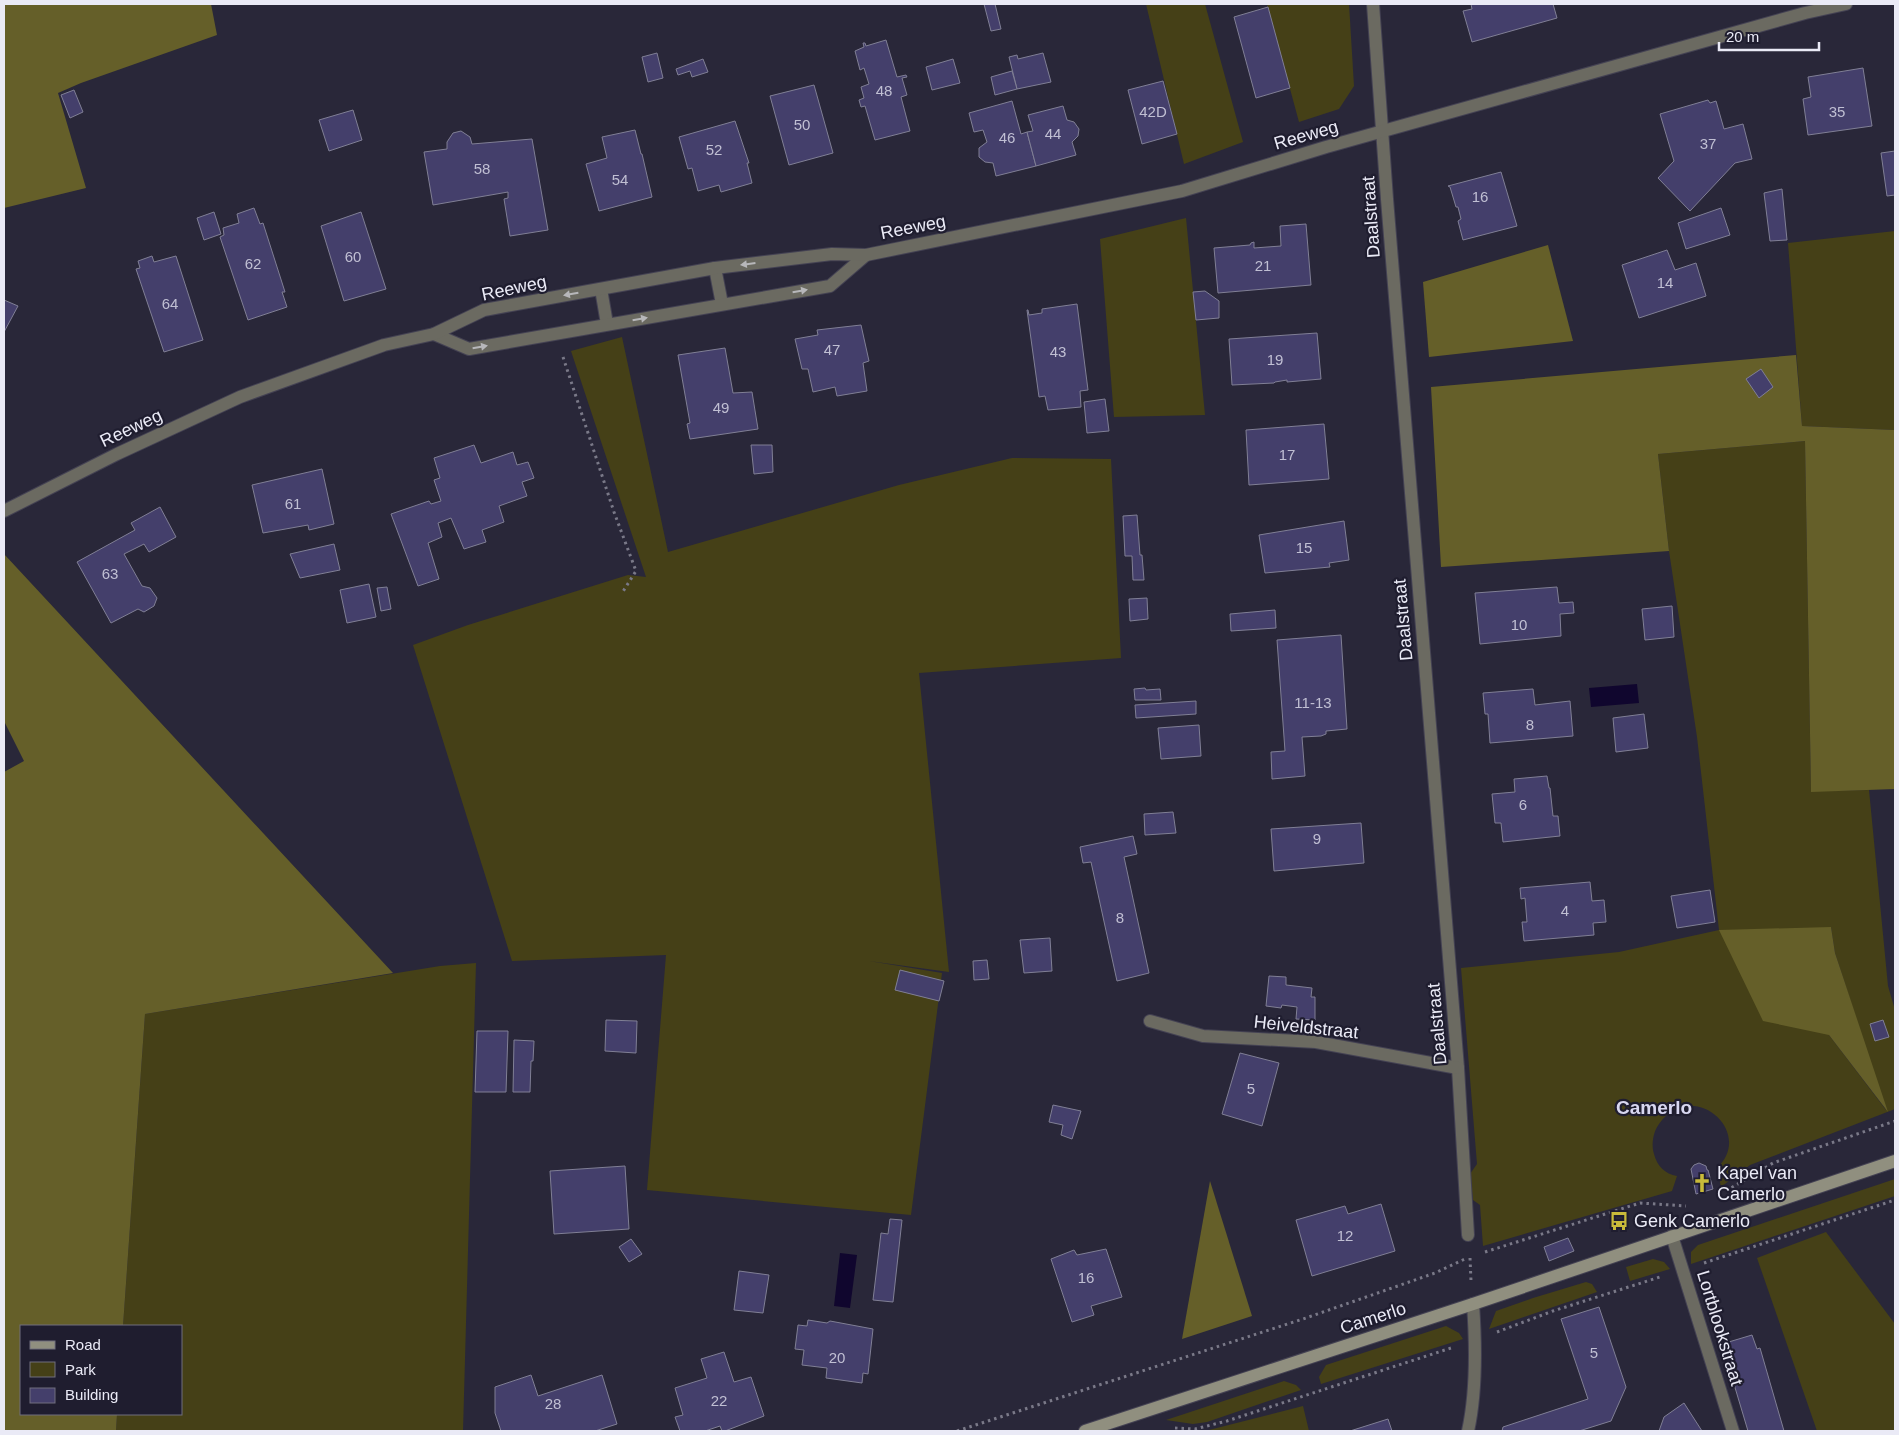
<svg xmlns="http://www.w3.org/2000/svg" width="1899" height="1435" font-family="Helvetica,sans-serif">
<style>
.green{fill:#454017;fill-rule:evenodd}
.forest{fill:#655f29}
.water{fill:#10062e}
.building{fill:#443f6b;stroke:#807f95}
.lines{fill:none;stroke-linecap:round;stroke-linejoin:round}
.service-casing{stroke:#444253;stroke-width:14}
.minor-casing{stroke:#444253;stroke-width:14}
.secondary-casing{stroke:#444253;stroke-width:14}
.path{stroke:#7a7988;stroke-width:3;stroke-dasharray:2.5 4;stroke-linecap:butt}
.service{stroke:#6b6a61;stroke-width:12}
.minor{stroke:#6b6a61;stroke-width:12}
.secondary{stroke:#908f7f;stroke-width:12}
.oneway{fill:#b7b7ba}
.labels{text-anchor:middle;stroke-width:4.5;stroke-linejoin:round;paint-order:stroke}
.number-label{font-size:15px;fill:#c0bfd3}
.street-label{font-size:18px;fill:#eaeaf6;stroke:#1f1d2f}
.poi-label{font-size:18px;fill:#eaeaf6;stroke:#1f1d2f;text-anchor:start}
.neighbourhood-label{font-size:19px;font-weight:bold;fill:#d8d7f0;stroke:#1f1d2f}
</style>
<rect width="100%" height="100%" fill="#292739"/>
<g class="green">
<path d="M1146,4H1205L1243,142L1184,164Z"/>
<path d="M1267,4H1349L1354,86L1339,109L1299,122Z"/>
<path d="M1186,218L1205,415L1114,417L1100,239Z"/>
<path d="M1895,231V430L1802,426L1788,243Z"/>
<path d="M622,337L668,552L899,485L1012,458L1111,459L1121,658L919,673L949,972L869,961L942,973L911,1215L647,1190L666,955L512,961L413,645L468,625L628,575L646,577L571,351Z"/>
<path d="M1805,441L1811,791L1869,790L1888,986L1895,1010V1109L1750,1165L1721,1187L1717,1168C1756,1131 1691,1077 1659,1124C1653,1132 1651,1145 1654,1154C1657,1166 1665,1174 1677,1176L1672,1191L1483,1246L1480,1205L1473,1200L1470,1174L1477,1164L1461,968L1619,952L1719,930L1697,737L1669,551L1658,454ZM1831,927L1835,953L1886,1110L1829,1035Z"/>
<path d="M476,963L463,1431H116L117,1414H181V1326H123L145,1014L440,966Z"/>
<path d="M1895,1179V1196L1691,1264V1252L1698,1245Z"/>
<path d="M1826,1232L1895,1324V1431H1817L1757,1258Z"/>
<path d="M1653,1259L1664,1262L1670,1269L1630,1281L1626,1267Z"/>
<path d="M1586,1282L1592,1284L1597,1292L1489,1329L1496,1311L1533,1298Z"/>
<path d="M1446,1326L1459,1333L1463,1339L1321,1384L1319,1377L1326,1365Z"/>
<path d="M1284,1381L1296,1385L1301,1390L1207,1422L1193,1424L1166,1420Z"/>
<path d="M1303,1406L1309,1431H1205Z"/>
</g>
<g class="forest">
<path d="M4,4H211L217,35L81,83L58,93L86,188L4,208Z"/>
<path d="M1548,245L1573,341L1429,357L1423,282Z"/>
<path d="M1796,355L1802,426L1895,430V789L1811,792L1805,441L1658,454L1669,551L1441,567L1431,387Z"/>
<path d="M4,554L393,973L145,1014L123,1326H21V1414H117L116,1431H4V772L24,761L4,721Z"/>
<path d="M1831,927L1835,953L1888,1112L1829,1035L1763,1021L1719,930Z"/>
<path d="M1210,1181L1252,1316L1182,1339Z"/>
</g>
<g class="water">
<path d="M1637,684L1639,703L1591,707L1589,688Z"/>
<path d="M840,1253L857,1255L850,1308L834,1306Z"/>
</g>
<g class="building">
<path d="M984,4H995L1001,29L991,31Z"/>
<path d="M1471,4H1553L1557,18L1472,42L1463,11L1472,9Z"/>
<path d="M1268,7L1290,88L1256,98L1234,17Z"/>
<path d="M886,40L897,77L906,75L907,77L902,78L907,95L901,97L910,131L875,140L865,106L861,107L859,100L864,98L861,87L869,84L864,68L860,70L855,51L864,47L863,43H865L866,46Z"/>
<path d="M657,53L663,78L648,82L642,57Z"/>
<path d="M1043,53L1051,82L1017,89L1009,57L1017,55L1018,59Z"/>
<path d="M703,59L708,72L692,77L690,71L678,75L676,69Z"/>
<path d="M953,59L960,83L932,90L926,67Z"/>
<path d="M1863,68L1872,126L1808,135L1803,99L1811,97L1808,77Z"/>
<path d="M1012,71L1017,89L995,95L991,77Z"/>
<path d="M1163,81L1177,134L1142,144L1128,90Z"/>
<path d="M814,85L833,153L789,165L770,96Z"/>
<path d="M74,90L83,112L70,118L61,95Z"/>
<path d="M1708,100L1710,103L1716,101L1724,129L1743,124L1752,159L1735,163L1690,211L1658,178L1674,161L1660,114Z"/>
<path d="M1012,101L1021,134L1027,132L1036,166L996,176L993,163L985,162L979,157V148L987,142L983,130L974,132L969,113Z"/>
<path d="M1063,106L1067,120L1074,122L1079,129L1078,136L1072,142L1076,155L1036,166L1027,132L1033,131L1028,115Z"/>
<path d="M353,110L362,140L329,151L319,120Z"/>
<path d="M735,121L749,163H747L752,183L721,192L719,185L698,191L692,168L688,169L679,137Z"/>
<path d="M635,130L641,154H642L652,197L599,211L586,164L607,158L602,137Z"/>
<path d="M461,131L470,137L472,144L532,139L548,230L510,236L504,199L508,198V192L433,205L424,152L447,149V142L453,133Z"/>
<path d="M1895,151V195L1887,196L1881,153Z"/>
<path d="M1501,172L1517,226L1463,240L1458,221L1461,219L1458,207H1456L1450,187L1448,186Z"/>
<path d="M1782,189L1787,240L1770,241L1764,193Z"/>
<path d="M254,208L260,224L263,223L285,292H282L287,307L248,320L220,237L224,235L223,228L239,223L237,214Z"/>
<path d="M1721,208L1730,235L1686,249L1678,223Z"/>
<path d="M214,212L221,234L204,240L197,218Z"/>
<path d="M361,212L386,289L344,301L321,226Z"/>
<path d="M1306,224L1311,285L1218,293L1214,248L1250,245L1251,243L1254,242V248L1281,246L1280,226Z"/>
<path d="M1667,250L1675,270L1696,263L1706,296L1639,318L1622,265Z"/>
<path d="M152,256L154,262L176,256L203,340L164,352L136,269L140,268L138,261Z"/>
<path d="M1205,291L1219,301V318L1196,320L1193,292Z"/>
<path d="M4,300L18,306L4,332Z"/>
<path d="M1077,304L1088,390L1080,391L1081,407L1048,410L1045,396L1039,397L1027,310H1028L1029,315L1042,313V309Z"/>
<path d="M861,325L869,361L863,363L867,391L837,396L835,387L813,392L808,369H802L795,339L818,335L817,330Z"/>
<path d="M1317,333L1321,379L1287,382V380L1275,382L1274,383L1232,385L1229,339Z"/>
<path d="M725,348L733,393L752,392L758,429L690,439L687,424L690,423L678,355Z"/>
<path d="M1761,369L1773,387L1759,398L1746,379Z"/>
<path d="M1105,399L1109,431L1087,433L1084,402Z"/>
<path d="M1324,424L1329,479L1249,485L1246,430Z"/>
<path d="M474,445L481,463L513,452L517,465L528,462L534,478L522,482L527,496L499,506L504,522L482,530L486,542L464,549L451,518L438,523L442,537L428,543L439,579L418,586L391,514L429,501L431,504L441,501L434,480L440,478L434,458Z"/>
<path d="M751,445H772L773,472L754,474Z"/>
<path d="M322,469L334,524L309,530L308,525L263,533L252,485Z"/>
<path d="M160,507L176,537L149,552L144,544L124,554L142,586L150,588L157,598L154,606L144,612L138,609L111,623L77,562L135,530L131,523Z"/>
<path d="M1137,515L1140,555H1142L1144,580H1133L1132,556H1125L1123,516Z"/>
<path d="M1344,521L1349,560L1329,563L1330,567L1265,573L1259,535Z"/>
<path d="M334,544L340,570L300,578L290,554Z"/>
<path d="M369,584L376,617L347,623L340,590Z"/>
<path d="M387,587L391,609L381,611L377,588Z"/>
<path d="M1557,587L1559,603L1573,602L1574,613L1560,614L1561,636L1480,644L1475,593Z"/>
<path d="M1147,598L1148,619L1130,621L1129,599Z"/>
<path d="M1672,606L1674,637L1645,640L1642,609Z"/>
<path d="M1275,610L1276,628L1231,631L1230,614Z"/>
<path d="M1341,635L1347,729L1326,731V734L1321,736L1302,737L1305,776L1272,779L1271,752L1285,751L1277,640Z"/>
<path d="M1145,688L1146,690L1160,689L1161,700H1135L1134,689Z"/>
<path d="M1533,689L1535,705L1570,701L1573,736L1490,743L1488,714H1485L1483,693Z"/>
<path d="M1196,701V714L1136,718L1135,705Z"/>
<path d="M1644,714L1648,748L1616,752L1613,718Z"/>
<path d="M1199,725L1201,756L1161,759L1158,728Z"/>
<path d="M1547,776L1549,788H1550L1553,816H1558L1560,836L1503,842L1501,823H1495L1492,794L1515,792L1514,779Z"/>
<path d="M1173,812L1176,833L1145,835L1144,814Z"/>
<path d="M1361,823L1364,863L1274,871L1271,829Z"/>
<path d="M1133,836L1137,854L1124,857L1149,973L1117,981L1091,862L1083,863L1080,847Z"/>
<path d="M1590,882L1592,901L1604,900L1606,922L1593,923L1594,935L1524,941L1522,922H1527L1525,898L1521,899L1520,888Z"/>
<path d="M1710,890L1715,922L1677,928L1671,896Z"/>
<path d="M1050,938L1052,971L1024,973L1020,940Z"/>
<path d="M987,960L989,979L974,980L973,961Z"/>
<path d="M900,970L944,981L939,1001L895,990Z"/>
<path d="M1269,976L1286,977V985L1312,988L1311,997H1315V1020L1296,1019L1297,1007L1282,1005L1281,1008L1266,1006Z"/>
<path d="M606,1020L637,1021L636,1053L605,1051Z"/>
<path d="M1883,1020L1889,1037L1875,1041L1870,1024Z"/>
<path d="M477,1031H508L506,1092H475Z"/>
<path d="M514,1040L534,1041L533,1061H531L530,1092H513Z"/>
<path d="M1240,1053L1279,1063L1262,1126L1222,1114Z"/>
<path d="M1053,1105L1081,1111L1072,1139L1061,1135L1063,1125L1049,1122Z"/>
<path d="M1699,1163L1706,1166L1707,1170H1708L1713,1189L1696,1194L1691,1169L1694,1165Z"/>
<path d="M625,1166L629,1229L554,1234L550,1171Z"/>
<path d="M1381,1204L1395,1251L1312,1276L1296,1220L1345,1206L1348,1214Z"/>
<path d="M890,1219L902,1220L893,1302L873,1300L881,1233L888,1234Z"/>
<path d="M1568,1238L1574,1251L1549,1261L1544,1247Z"/>
<path d="M631,1239L642,1254L629,1262L619,1247Z"/>
<path d="M1106,1249L1122,1297L1091,1306L1094,1315L1072,1322L1051,1259L1074,1250L1077,1255Z"/>
<path d="M739,1271L769,1275L763,1313L734,1310Z"/>
<path d="M1599,1307L1626,1387L1611,1421L1579,1431H1502L1503,1427L1588,1399L1561,1319Z"/>
<path d="M808,1320L827,1323L830,1321L873,1329L868,1374L863,1373L862,1383L826,1378L827,1368L802,1365L804,1350L795,1349L798,1325L807,1326Z"/>
<path d="M1752,1335L1757,1349L1760,1348L1784,1431H1748L1722,1344Z"/>
<path d="M724,1352L734,1382L751,1377L764,1416L725,1431H722L720,1426L705,1431H680L675,1417L683,1415L675,1388L707,1378L701,1359Z"/>
<path d="M531,1375L538,1396L602,1375L617,1424L595,1431H501L495,1413V1387Z"/>
<path d="M1684,1403L1702,1431H1659L1664,1417Z"/>
<path d="M1388,1419L1392,1431H1350Z"/>
</g>
<g class="lines">
<g class="service-casing">
<g id="service">
<path d="M715,268L722,304"/>
<path d="M601,289L607,324"/>
</g>
</g>
<g class="minor-casing">
<g id="minor">
<path d="M1373,4L1387,199L1458,1068L1468,1235"/>
<path d="M434,334L469,349L830,286L866,255"/>
<path d="M4,511L117,454L240,397L384,345L434,334L484,310L715,268L832,254L866,255L1182,191L1326,147L1805,13L1846,4"/>
<path d="M1150,1021L1203,1036L1316,1042L1458,1068"/>
<path d="M1672,1236L1733,1431"/>
<path d="M1468,1431C1477,1390 1476,1346 1473,1304"/>
</g>
</g>
<g class="secondary-casing">
<path id="secondary" d="M1085,1431L1473,1304L1895,1161"/>
</g>
<g class="path">
<path d="M563,357L614,512L636,571L622,593"/>
<path d="M1726,1191L1773,1163L1895,1121"/>
<path d="M1485,1252L1640,1203L1686,1206"/>
<path d="M1470,1258L1471,1281"/>
<path d="M1704,1263L1895,1200"/>
<path d="M1497,1332L1553,1311L1660,1277"/>
<path d="M1175,1428L1195,1429L1227,1421L1451,1348"/>
<path d="M957,1431L1303,1319L1435,1273L1465,1259"/>
</g>
<use href="#service" class="service"/>
<use href="#minor" class="minor"/>
<use href="#secondary" class="secondary"/>
</g>
<defs><path id="oneway-solid" d="M-6-.8H1V-3.2L6.5 0L1 3.2V.8H-6Z" transform="scale(1.25)"/></defs>
<g class="oneway">
<use href="#oneway-solid" transform="translate(748 264) rotate(173)"/>
<use href="#oneway-solid" transform="translate(800 291) rotate(-10)"/>
<use href="#oneway-solid" transform="translate(571 294) rotate(170)"/>
<use href="#oneway-solid" transform="translate(640 319) rotate(-10)"/>
<use href="#oneway-solid" transform="translate(480 347) rotate(-10)"/>
</g>
<defs>
<g id="church-bare" transform="scale(1.5)"><path d="M-1.2-6h2.4v3.5h3.3v2.4h-3.3V6h-2.4V-.1h-3.3v-2.4h3.3Z" fill="#c9ba3a" stroke="#1f1d2f" stroke-width="2.5" paint-order="stroke"/></g>
<g id="bus-bare" transform="scale(1.5)"><path d="M-5-6H5V4H4V6H2V4H-2V6H-4V4H-5ZM-3.5-4V0h7V-4ZM-3.5 1.2v1.5H-2V1.2ZM2 1.2v1.5H3.5V1.2Z" fill="#c9ba3a" stroke="#1f1d2f" stroke-width="2.5" paint-order="stroke"/></g>
</defs>
<g fill-rule="evenodd">
<use href="#church-bare" x="1702" y="1183"/>
<use href="#bus-bare" x="1619" y="1221"/>
</g>
<g class="labels">
<g class="number-label">
<text x="884" y="96">48</text>
<text x="1153" y="117">42D</text>
<text x="1837" y="117">35</text>
<text x="802" y="130">50</text>
<text x="1053" y="139">44</text>
<text x="1007" y="143">46</text>
<text x="1708" y="149">37</text>
<text x="714" y="155">52</text>
<text x="482" y="174">58</text>
<text x="620" y="185">54</text>
<text x="1480" y="202">16</text>
<text x="353" y="262">60</text>
<text x="253" y="269">62</text>
<text x="1263" y="271">21</text>
<text x="1665" y="288">14</text>
<text x="170" y="309">64</text>
<text x="832" y="355">47</text>
<text x="1058" y="357">43</text>
<text x="1275" y="365">19</text>
<text x="721" y="413">49</text>
<text x="1287" y="460">17</text>
<text x="293" y="509">61</text>
<text x="1304" y="553">15</text>
<text x="110" y="579">63</text>
<text x="1519" y="630">10</text>
<text x="1313" y="708">11-13</text>
<text x="1530" y="730">8</text>
<text x="1523" y="810">6</text>
<text x="1317" y="844">9</text>
<text x="1565" y="916">4</text>
<text x="1120" y="923">8</text>
<text x="1251" y="1094">5</text>
<text x="1345" y="1241">12</text>
<text x="1086" y="1283">16</text>
<text x="1594" y="1358">5</text>
<text x="837" y="1363">20</text>
<text x="719" y="1406">22</text>
<text x="553" y="1409">28</text>
</g>
<g class="street-label">
<text transform="translate(1306 135) rotate(-16)" y="6">Reeweg</text>
<text transform="translate(1371 217) rotate(-94)" y="6">Daalstraat</text>
<text transform="translate(913 227) rotate(-11)" y="6">Reeweg</text>
<text transform="translate(514 288) rotate(-12)" y="6">Reeweg</text>
<text transform="translate(131 428) rotate(-25)" y="6">Reeweg</text>
<text transform="translate(1403 620) rotate(-95)" y="6">Daalstraat</text>
<text transform="translate(1437 1024) rotate(-95)" y="6">Daalstraat</text>
<text transform="translate(1306 1027) rotate(6)" y="6">Heiveldstraat</text>
<text transform="translate(1373 1318) rotate(-18)" y="6">Camerlo</text>
<text transform="translate(1720 1328) rotate(73)" y="6">Lortblookstraat</text>
</g>
<g class="poi-label">
<text x="1717" y="1179">Kapel van<tspan x="1717" dy="21">Camerlo</tspan></text>
<text x="1634" y="1227">Genk Camerlo</text>
</g>
<g class="neighbourhood-label">
<text x="1654" y="1114">Camerlo</text>
</g>
</g>
<rect width="1899" height="1435" fill="none" stroke="#eaeaf6" stroke-width="10"/>
<rect x="20" y="1325" width="162" height="90" fill="#1f1d2f" stroke="#706f7f"/>
<rect x="30" y="1341" width="25" height="8" fill="#908f7f" stroke="#706f7f"/>
<text x="65" y="1350" font-size="15" fill="#eaeaf6">Road</text>
<rect x="30" y="1362" width="25" height="15" fill="#454017" stroke="#706f7f"/>
<text x="65" y="1375" font-size="15" fill="#eaeaf6">Park</text>
<rect x="30" y="1388" width="25" height="15" fill="#443f6b" stroke="#706f7f"/>
<text x="65" y="1400" font-size="15" fill="#eaeaf6">Building</text>
<path d="M1719 42v8h100v-8" fill="none" stroke="#eaeaf6" stroke-width="2.5"/>
<text x="1726" y="42" font-size="15" fill="#eaeaf6" stroke="#1f1d2f" stroke-width="4" paint-order="stroke">20 m</text>
</svg>
